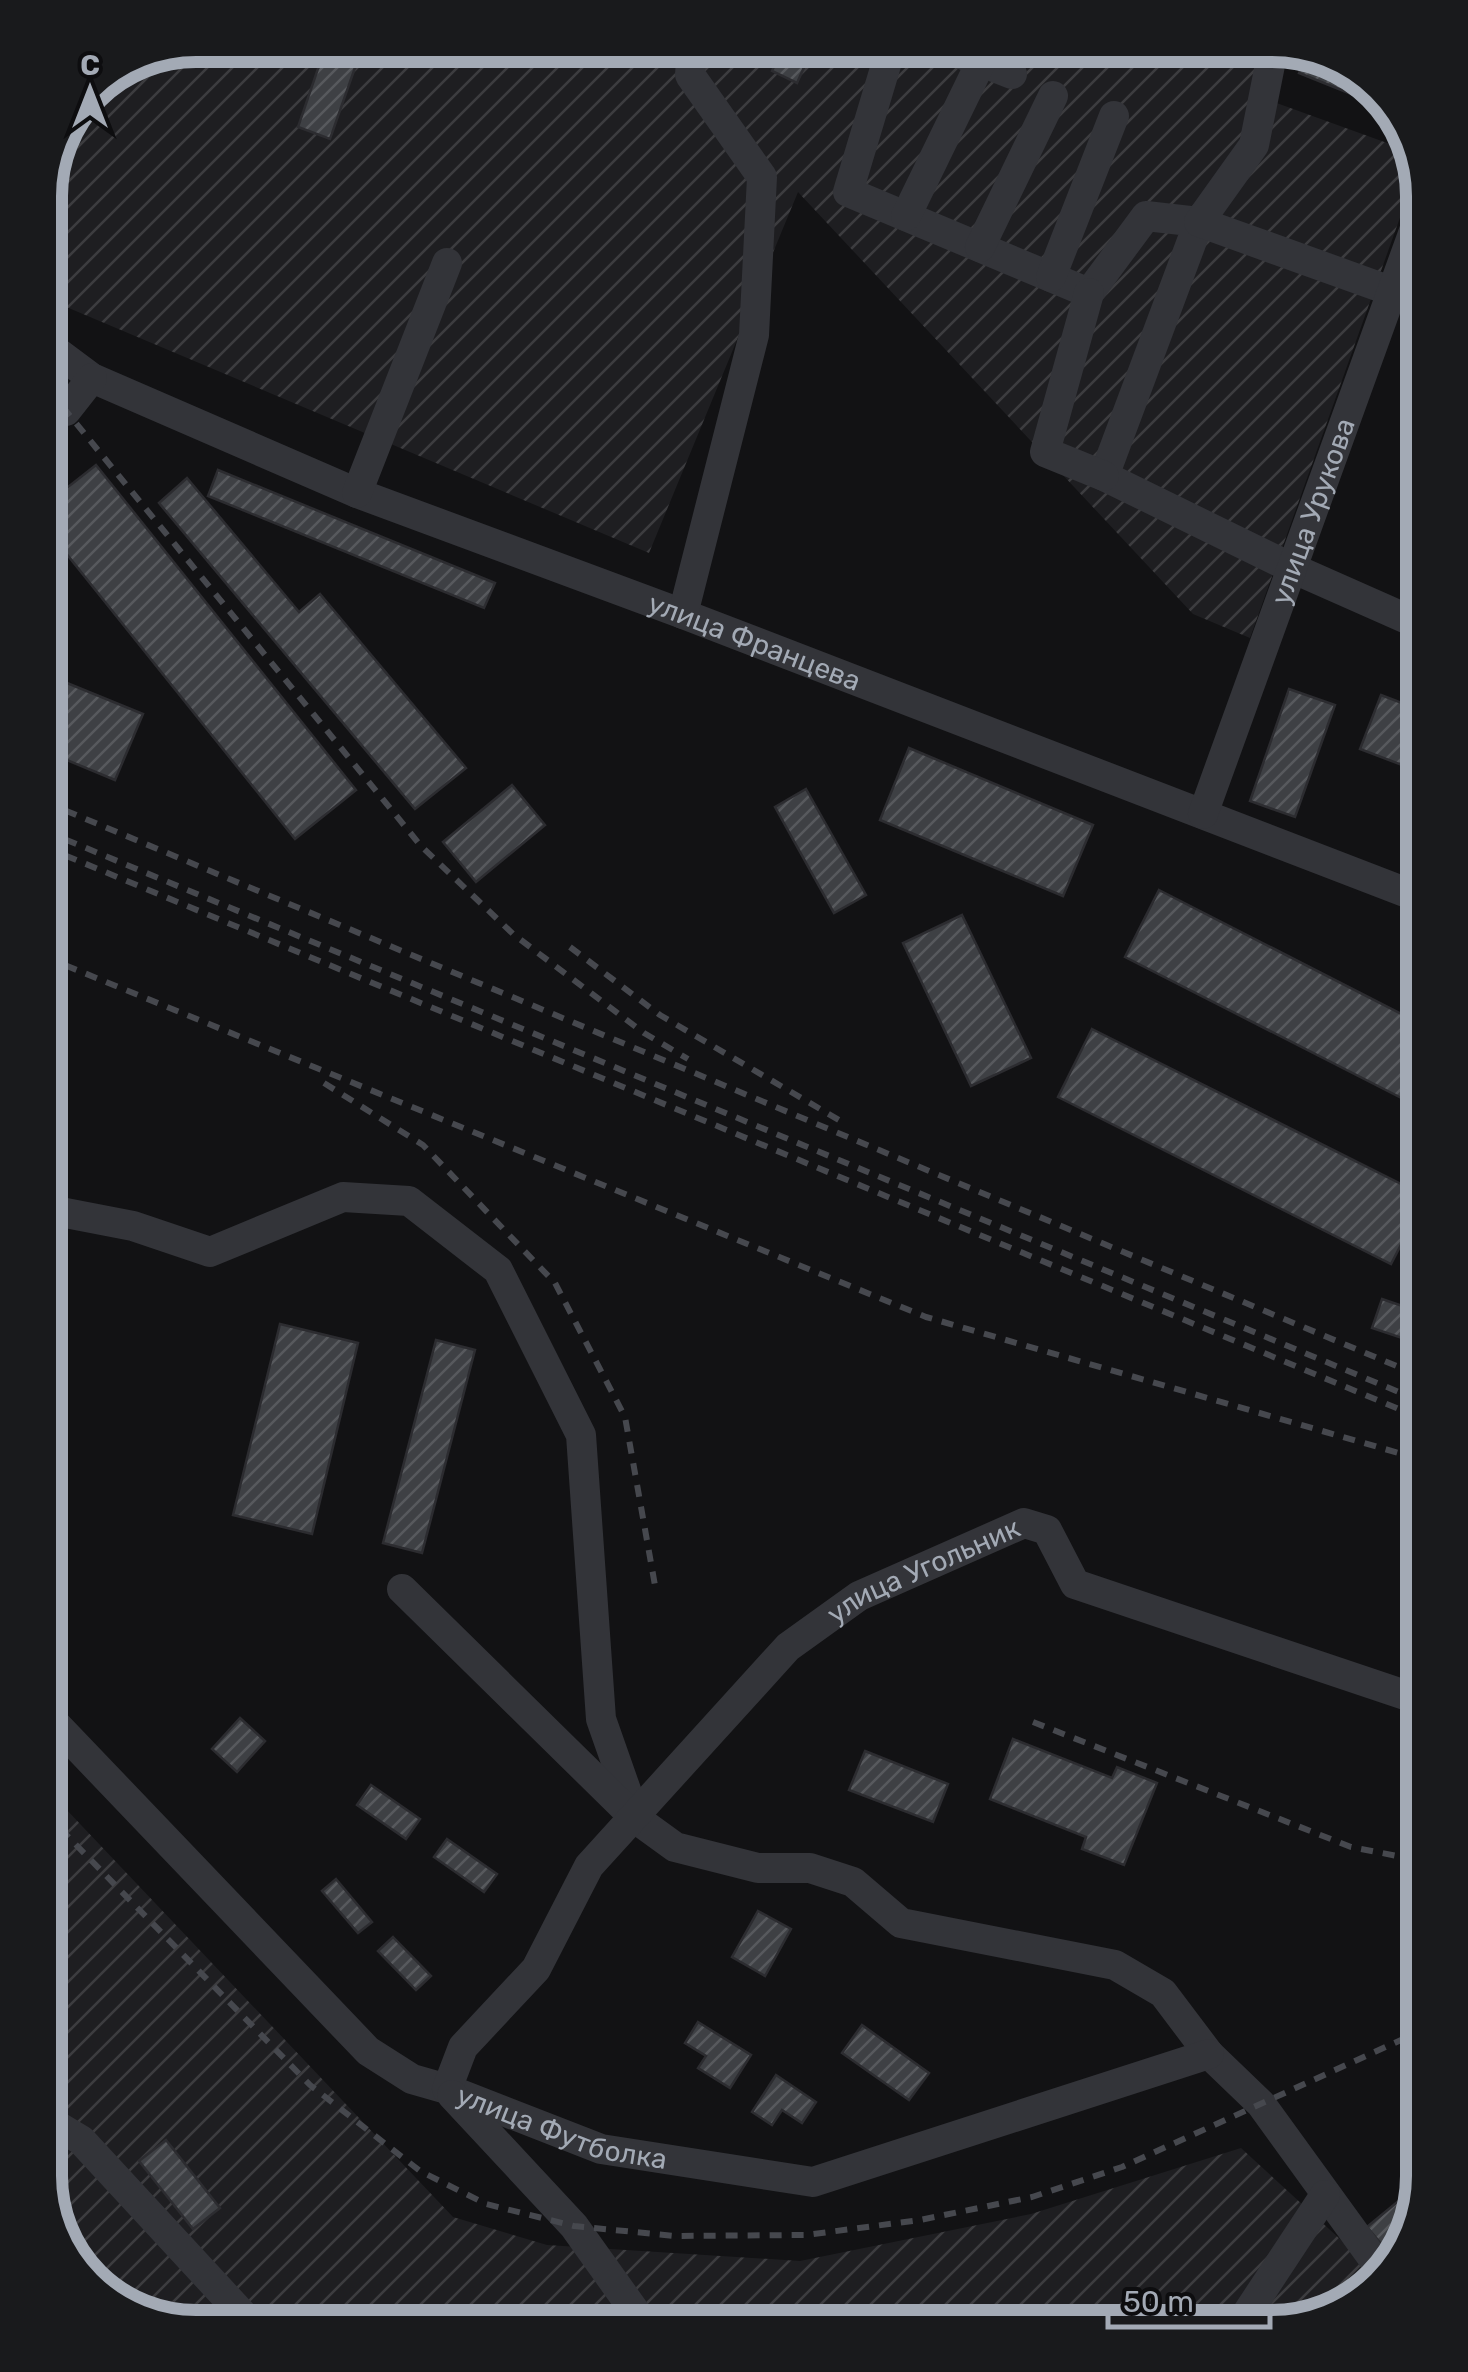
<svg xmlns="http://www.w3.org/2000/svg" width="1468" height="2372" font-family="Rubik,sans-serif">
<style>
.industrial{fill:url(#industrial-furrows)}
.building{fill:url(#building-hatch);stroke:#2c2c30;stroke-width:2.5}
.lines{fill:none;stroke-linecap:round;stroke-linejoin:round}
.minor{stroke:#333439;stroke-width:30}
.rail{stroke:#46484e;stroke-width:6;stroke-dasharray:12 10;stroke-linecap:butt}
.labels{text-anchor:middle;stroke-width:8;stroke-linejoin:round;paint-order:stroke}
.street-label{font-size:28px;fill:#a3aab5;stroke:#0d0d0f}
.rim{fill:none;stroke:#a3aab5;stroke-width:12}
</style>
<defs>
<pattern id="industrial-furrows" width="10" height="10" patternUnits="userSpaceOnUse" patternTransform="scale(2.5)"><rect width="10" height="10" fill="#1e1e21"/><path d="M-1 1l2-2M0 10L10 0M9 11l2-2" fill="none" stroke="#3c3c3f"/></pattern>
<pattern id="building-hatch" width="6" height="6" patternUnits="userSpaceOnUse" patternTransform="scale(2.5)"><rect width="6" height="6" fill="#3e4044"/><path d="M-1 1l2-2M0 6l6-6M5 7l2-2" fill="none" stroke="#57595d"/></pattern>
</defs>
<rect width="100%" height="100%" fill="#121214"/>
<g class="industrial">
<path d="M197,45H1282L1271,101L1412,152L1417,170L1250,638L1193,614L798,192L649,553L45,298V187L90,89Z"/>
<path d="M45,1787L453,2217L547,2245L800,2261L1031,2214L1241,2148L1378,2274L1339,2311L1271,2327H187L113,2302L61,2243L45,2175Z"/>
</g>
<g class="building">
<path d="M485,45H516L513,55Z"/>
<path d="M784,45H814L797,83L772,71Z"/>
<path d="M324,51L357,62L330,139L298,127Z"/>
<path d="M1307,54L1356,71L1391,110L1299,73Z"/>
<path d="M96,465L356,790L295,839L45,527V505Z"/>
<path d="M218,470L495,583L484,608L208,496Z"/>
<path d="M187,478L299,612L320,594L466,768L415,809L159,503Z"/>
<path d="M45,674L143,714L115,780L45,751Z"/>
<path d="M1289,689L1335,705L1295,817L1250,801Z"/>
<path d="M1381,695L1423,711V773L1360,749Z"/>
<path d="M909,748L1093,825L1063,896L880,820Z"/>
<path d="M512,785L545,825L476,882L443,842Z"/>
<path d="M806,789L866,895L834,913L775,807Z"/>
<path d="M1159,890L1423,1025V1109L1125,957Z"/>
<path d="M962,915L1031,1058L971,1086L903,943Z"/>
<path d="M1092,1029L1423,1195V1202L1391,1264L1058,1097Z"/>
<path d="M1382,1299L1423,1313V1345L1372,1328Z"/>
<path d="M280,1324L358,1343L312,1534L233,1515Z"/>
<path d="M436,1340L475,1350L422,1553L383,1543Z"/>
<path d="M240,1718L265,1741L237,1772L212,1749Z"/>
<path d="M1013,1739L1112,1778L1117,1767L1157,1783L1124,1865L1082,1849L1086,1837L990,1799Z"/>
<path d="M865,1751L948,1784L933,1822L849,1790Z"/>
<path d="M371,1785L420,1819L406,1839L357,1805Z"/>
<path d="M447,1839L497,1874L484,1892L434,1857Z"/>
<path d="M336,1879L372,1922L358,1933L322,1891Z"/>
<path d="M758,1911L791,1929L765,1976L732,1957Z"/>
<path d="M393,1937L431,1976L416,1990L378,1951Z"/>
<path d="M698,2022L751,2055L730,2088L698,2068L706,2056L685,2043Z"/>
<path d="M862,2025L929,2073L909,2100L842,2053Z"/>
<path d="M776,2075L816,2102L802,2123L782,2110L772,2125L752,2112Z"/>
<path d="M166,2140L220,2208L193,2229L139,2161Z"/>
<path d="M1407,2194L1415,2204L1402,2252L1394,2259L1367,2227Z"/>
</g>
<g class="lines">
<g class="minor">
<path d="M892,45L848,192L1089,293L1146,216L1199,222L1104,476L1292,568L1423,626"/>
<path d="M938,45L1012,74"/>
<path d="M1274,45L1254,145L1199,222L1391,291"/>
<path d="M906,216L981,62"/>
<path d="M980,247L1053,96"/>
<path d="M1051,277L1114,116"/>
<path d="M1089,293L1045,452L1104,476"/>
<path id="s1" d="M45,343L92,378L357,493L683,614L1423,899"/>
<path d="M45,416L66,411L92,378"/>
<path d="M357,493L447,263"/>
<path d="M683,614L754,335L762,177L690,75L692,45"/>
<path id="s2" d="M1203,814L1423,206"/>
<path d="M45,1209L133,1226L210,1252L343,1197L409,1201L498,1270L581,1435L601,1719L633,1810"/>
<path d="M402,1589L635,1818L675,1847L758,1868H810L853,1882L901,1923L1115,1965L1163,1993L1209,2054L1261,2104L1382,2271"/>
<path id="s3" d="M45,1713L368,2051L412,2079L447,2089L601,2149L813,2182L1209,2054"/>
<path id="s4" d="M447,2089L463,2047L536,1969L589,1866L788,1647L859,1596L1024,1523L1047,1530L1075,1584L1423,1701"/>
<path d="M452,2095L574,2226L646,2327"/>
<path d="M45,2122H51L81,2140L254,2327"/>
<path d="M1238,2327L1325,2195"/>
</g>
<g class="rail">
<path d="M45,393L66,411L421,846L513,934L644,1033L688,1059"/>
<path d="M45,802L1423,1377"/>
<path d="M45,831L1423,1402"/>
<path d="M45,847L1423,1419"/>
<path d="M570,947L660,1015L844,1123"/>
<path d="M45,957L926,1317L1423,1460"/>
<path d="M324,1083L423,1145L555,1283L625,1417L656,1591"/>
<path d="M1033,1722L1351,1847L1423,1861"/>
<path d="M45,1813L310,2085L420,2171L486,2204L574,2226L675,2236L806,2235L920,2220L1032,2197L1122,2167L1423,2030"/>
</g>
</g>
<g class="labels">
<g class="street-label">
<text dy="10" stroke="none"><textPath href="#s2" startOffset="322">улица Урукова</textPath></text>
<text dy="10" stroke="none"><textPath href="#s1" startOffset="772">улица Францева</textPath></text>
<text dy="10" stroke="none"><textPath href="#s4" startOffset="720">улица Угольник</textPath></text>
<text dy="10" stroke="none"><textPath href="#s3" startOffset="678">улица Футболка</textPath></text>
</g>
</g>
<path d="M0 0H1468V2372H0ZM196 62H1272A134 134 0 0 1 1406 196V2176A134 134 0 0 1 1272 2310H196A134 134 0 0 1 62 2176V196A134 134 0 0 1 196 62Z" fill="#191a1c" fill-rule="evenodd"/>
<path class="rim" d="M196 62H1272A134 134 0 0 1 1406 196V2176A134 134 0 0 1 1272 2310H196A134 134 0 0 1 62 2176V196A134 134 0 0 1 196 62Z"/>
<g transform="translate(90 90)" stroke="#0d0d0f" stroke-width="8" paint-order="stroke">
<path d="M0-8L18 38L0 25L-18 38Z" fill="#a3aab5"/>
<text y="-15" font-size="28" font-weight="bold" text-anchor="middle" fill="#a3aab5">С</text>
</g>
<path d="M1108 2312v15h162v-15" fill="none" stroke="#a3aab5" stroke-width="5"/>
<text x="1123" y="2312" font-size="30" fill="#a3aab5" stroke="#0d0d0f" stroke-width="8" paint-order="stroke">50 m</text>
</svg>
